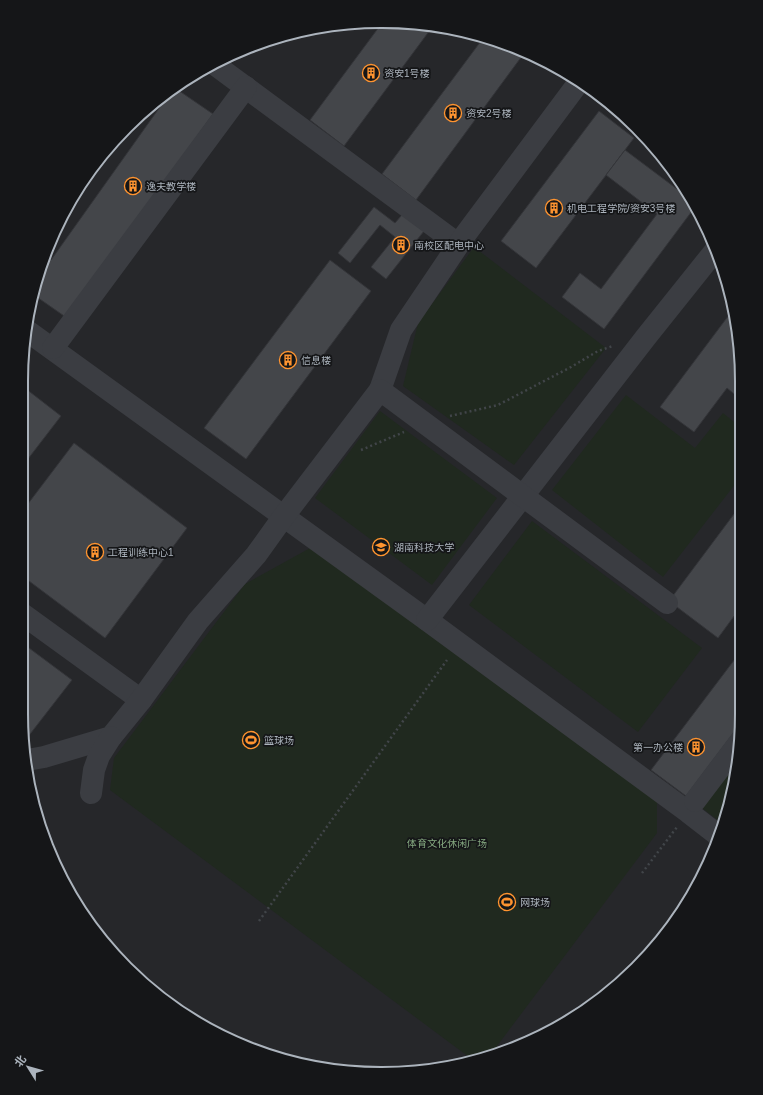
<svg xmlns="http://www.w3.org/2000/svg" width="763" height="1095" font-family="Helvetica,'Noto Sans SC',sans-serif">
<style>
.built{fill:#26272a}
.green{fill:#20291f}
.building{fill:#44464a;stroke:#343539}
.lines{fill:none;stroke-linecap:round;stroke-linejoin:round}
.path{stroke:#414549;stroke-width:2.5;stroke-dasharray:2 3;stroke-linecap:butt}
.minor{stroke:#3b3d42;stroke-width:22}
.labels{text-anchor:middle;stroke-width:3.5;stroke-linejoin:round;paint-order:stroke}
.poi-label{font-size:10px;fill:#acb4bd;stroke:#151618;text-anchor:start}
.park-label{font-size:10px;fill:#86aa81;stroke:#151618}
.rim{fill:none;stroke:#acb4bd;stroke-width:2}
</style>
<rect width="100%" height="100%" fill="#1a1b1d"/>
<path class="built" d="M405,22L475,33L541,58L601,95L652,144L705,222L739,334L741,737L730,807L705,873L668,933L619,984L541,1037L452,1067L335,1071L243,1046L144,985L82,914L33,807L21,714V381L28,311L69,201L144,111L201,69L265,40L334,24Z"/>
<g class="green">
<path d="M474,247L606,348L514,465L403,386L418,323Z"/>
<path d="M626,395L695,448L723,413L739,426L740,478L663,577L552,490Z"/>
<path d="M380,411L497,498L432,585L315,498Z"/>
<path d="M532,521L702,648L638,732L469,605Z"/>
<path d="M312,547L657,801V833L491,1054L473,1060L110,790L114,758L245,584Z"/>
<path d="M737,760L730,807L723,824L702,808Z"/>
</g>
<g class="building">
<path d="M405,22L433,26L344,146L310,120L382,23Z"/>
<path d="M484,37L525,52L416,200L382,174Z"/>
<path d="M175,88L213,114L67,318L34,295L48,258L51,260L172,90Z"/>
<path d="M599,111L634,138L536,268L501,241Z"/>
<path d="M625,150L689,198L695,207L604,329L562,297L580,273L601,289L657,214L606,175Z"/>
<path d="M374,207L395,223L407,209L428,226L386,279L371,267L395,237L380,225L350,263L338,253Z"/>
<path d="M330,260L371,291L246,459L204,428Z"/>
<path d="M732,311L739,334V398L727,388L694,432L660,407Z"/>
<path d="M21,385L61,416L21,468Z"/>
<path d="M74,443L187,528L105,638L21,575V513Z"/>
<path d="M740,506V608L718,638L669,601Z"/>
<path d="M21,642L72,680L27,738L24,737L21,714Z"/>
<path d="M741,651V723L686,796L651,770Z"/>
</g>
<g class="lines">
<g class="path">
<path d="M450,416L498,405L571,367L598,351L613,346"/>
<path d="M361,450L404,432"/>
<path d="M642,873L677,827"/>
<path d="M259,921L447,660"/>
</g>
<g class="minor">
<path d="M214,64L458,244"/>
<path d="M26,330L427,620L688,812L719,836"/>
<path d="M53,348L246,87"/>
<path d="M380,390L401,330L465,235L579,82"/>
<path d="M21,613L141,700"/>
<path d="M427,620L646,337L714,252"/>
<path d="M27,760L44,757L111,737L141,700L198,621L256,555L284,516L380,390L667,603"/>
<path d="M91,793L94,770L99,756L111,737"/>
<path d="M695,801L741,740"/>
</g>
</g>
<defs>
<g id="building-ring" transform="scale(0.9)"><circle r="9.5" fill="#151618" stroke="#ff9430" stroke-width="1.5"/><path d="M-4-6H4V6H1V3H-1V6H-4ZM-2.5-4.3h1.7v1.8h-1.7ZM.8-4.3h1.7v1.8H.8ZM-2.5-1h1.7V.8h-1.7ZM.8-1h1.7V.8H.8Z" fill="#ff9430"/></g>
<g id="university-ring" transform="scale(0.9)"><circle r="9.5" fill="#151618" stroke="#ff9430" stroke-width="1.5"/><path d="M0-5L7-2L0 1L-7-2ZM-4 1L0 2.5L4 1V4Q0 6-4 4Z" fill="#ff9430"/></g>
<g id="stadium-ring" transform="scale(0.9)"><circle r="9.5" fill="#151618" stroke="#ff9430" stroke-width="1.5"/><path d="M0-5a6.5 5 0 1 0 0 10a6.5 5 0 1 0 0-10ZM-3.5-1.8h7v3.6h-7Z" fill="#ff9430"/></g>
</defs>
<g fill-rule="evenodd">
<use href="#building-ring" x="371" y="73"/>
<use href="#building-ring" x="453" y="113"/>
<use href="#building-ring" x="133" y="186"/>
<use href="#building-ring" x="554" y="208"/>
<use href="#building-ring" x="401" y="245"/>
<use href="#building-ring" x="288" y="360"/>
<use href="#university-ring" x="381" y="547"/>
<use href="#building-ring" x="95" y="552"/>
<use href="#stadium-ring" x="251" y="740"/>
<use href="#building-ring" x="696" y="747"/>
<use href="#stadium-ring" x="507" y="902"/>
</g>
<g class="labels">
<g class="poi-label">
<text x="384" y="77">资安1号楼</text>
<text x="466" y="117">资安2号楼</text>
<text x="146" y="190">逸夫教学楼</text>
<text x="567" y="212">机电工程学院/资安3号楼</text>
<text x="414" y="249">南校区配电中心</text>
<text x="301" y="364">信息楼</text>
<text x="394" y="551">湖南科技大学</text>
<text x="108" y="556">工程训练中心1</text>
<text x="264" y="744">篮球场</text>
<text x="683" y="751" text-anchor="end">第一办公楼</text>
<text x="520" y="906">网球场</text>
</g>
<g class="park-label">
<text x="447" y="847">体育文化休闲广场</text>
</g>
</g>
<path d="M0 0H763V1095H0ZM381 28H382A353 353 0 0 1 735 381V714A353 353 0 0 1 382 1067H381A353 353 0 0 1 28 714V381A353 353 0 0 1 381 28Z" fill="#151618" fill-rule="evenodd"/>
<path class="rim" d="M381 28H382A353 353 0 0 1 735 381V714A353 353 0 0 1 382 1067H381A353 353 0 0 1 28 714V381A353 353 0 0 1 381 28Z"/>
<g transform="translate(28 1067) rotate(307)" stroke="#151618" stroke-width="3" paint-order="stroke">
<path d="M0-3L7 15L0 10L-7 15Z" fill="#acb4bd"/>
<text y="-6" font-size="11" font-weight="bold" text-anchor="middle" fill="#acb4bd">北</text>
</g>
</svg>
